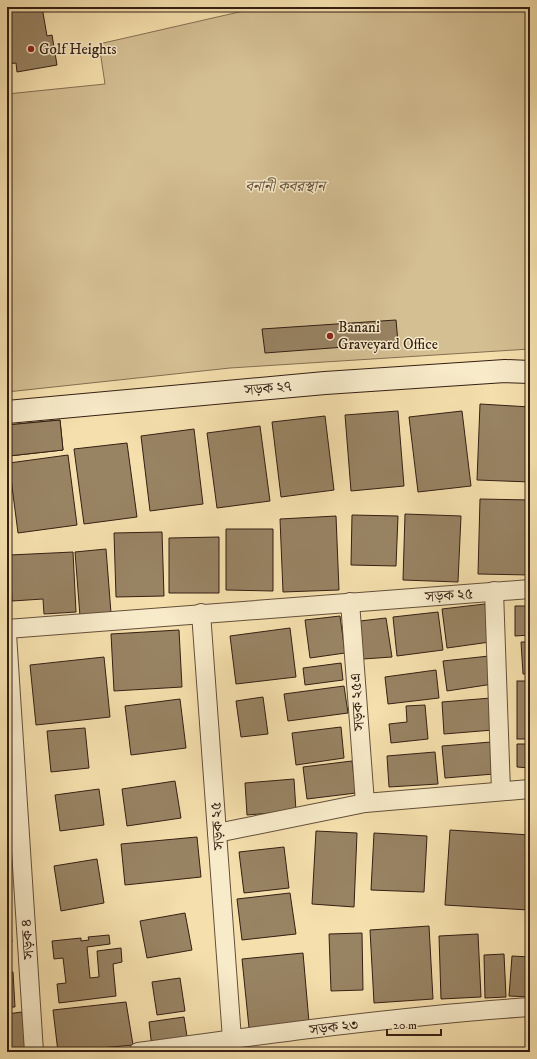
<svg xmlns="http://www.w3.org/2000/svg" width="537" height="1059" font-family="'IM FELL DW Pica','Noto Serif Bengali',serif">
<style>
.green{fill:#d4bf93;stroke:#846f53}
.building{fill:#988363;stroke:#341f13}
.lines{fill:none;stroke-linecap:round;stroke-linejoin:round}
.street-casing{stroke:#644f3a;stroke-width:20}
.secondary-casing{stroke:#341f13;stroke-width:24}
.street{stroke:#f8ebca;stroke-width:18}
.secondary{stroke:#f8ebca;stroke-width:22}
.poi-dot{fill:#8f2418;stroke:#f8ebca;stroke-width:1.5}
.labels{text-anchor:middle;stroke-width:3;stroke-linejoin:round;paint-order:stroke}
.poi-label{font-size:15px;fill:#341f13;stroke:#f8ebca;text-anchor:start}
.park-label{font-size:15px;font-style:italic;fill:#644f39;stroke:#f8ebca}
.street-label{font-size:15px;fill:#341f13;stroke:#f8ebca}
</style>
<rect width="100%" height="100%" fill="#f5e0ad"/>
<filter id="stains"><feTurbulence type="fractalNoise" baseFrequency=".005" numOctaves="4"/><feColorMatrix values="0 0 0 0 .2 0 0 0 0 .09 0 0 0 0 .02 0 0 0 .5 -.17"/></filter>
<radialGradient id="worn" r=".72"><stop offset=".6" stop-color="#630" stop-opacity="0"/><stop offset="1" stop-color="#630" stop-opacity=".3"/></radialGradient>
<path class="green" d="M261,7H530V349L230,368L7,392V94L105,84L99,44Z"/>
<g class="building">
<path d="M7,7H42L47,36L52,35L57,65L17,72L16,63L7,64Z"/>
<path d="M396,320L398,343L265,353L262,329Z"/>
<path d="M480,404L530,407V482L477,480Z"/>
<path d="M398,411L404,486L351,491L345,415Z"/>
<path d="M462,411L471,486L418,492L409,417Z"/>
<path d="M325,416L334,490L281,497L272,422Z"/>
<path d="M60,420L63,450L9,456L7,425Z"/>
<path d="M60,420L63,450L9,456L7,425Z"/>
<path d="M260,426L270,501L217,508L207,433Z"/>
<path d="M194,429L203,504L150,511L141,436Z"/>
<path d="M127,443L137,517L84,524L74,449Z"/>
<path d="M68,455L77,525L18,533L9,463Z"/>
<path d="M480,499L530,500V575L478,574Z"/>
<path d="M405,514L461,516L458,582L403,580Z"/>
<path d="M352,515L398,516L396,566L351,565Z"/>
<path d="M336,516L339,590L283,592L280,519Z"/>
<path d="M226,529H273V591L226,590Z"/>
<path d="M162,532L164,596L116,597L114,533Z"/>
<path d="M219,537V593H169V538Z"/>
<path d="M106,549L111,613L80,616L75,552Z"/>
<path d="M73,552L76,612L44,614L43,599L12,601L10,555Z"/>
<path d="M485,604L490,642L447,648L442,609Z"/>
<path d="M515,606H530V635L515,636Z"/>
<path d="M438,612L443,650L397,656L393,617Z"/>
<path d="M340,616L345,653L310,658L305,620Z"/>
<path d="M386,618L392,657L363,659L360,621Z"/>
<path d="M290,628L296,677L236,684L230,636Z"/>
<path d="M179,630L182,687L114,691L111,634Z"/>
<path d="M521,642H530V674H523Z"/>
<path d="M489,656L493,684L447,691L443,661Z"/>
<path d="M104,657L110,717L36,725L30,665Z"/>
<path d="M341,663L343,680L305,685L303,668Z"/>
<path d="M436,670L439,698L388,704L385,677Z"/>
<rect x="517" y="681" width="13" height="58"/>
<path d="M344,686L348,713L288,721L284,694Z"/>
<path d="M263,697L268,734L241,737L236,701Z"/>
<path d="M491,698L493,730L444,734L442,702Z"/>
<path d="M180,699L186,748L131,755L125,706Z"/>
<path d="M425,705L428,739L391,743L389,724L407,722L406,706Z"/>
<path d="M341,727L344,758L296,765L292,733Z"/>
<path d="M85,728L89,768L51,772L47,731Z"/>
<path d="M491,742L494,774L445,778L442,746Z"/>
<path d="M517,744H530V768L517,767Z"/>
<path d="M435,752L438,784L389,787L387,756Z"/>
<path d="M352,761L356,793L307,799L303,767Z"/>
<path d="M294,779L296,811L247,815L245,783Z"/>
<path d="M175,781L181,818L127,826L122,789Z"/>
<path d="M99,789L104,825L60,831L55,795Z"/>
<path d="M450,830L530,835L528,910L445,905Z"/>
<path d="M316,831L357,833L354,907L312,904Z"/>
<path d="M374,833L427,836L424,892L371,890Z"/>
<path d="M197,837L201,877L125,885L121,844Z"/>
<path d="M284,847L289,888L244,893L239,852Z"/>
<path d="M7,858L10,883L7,884Z"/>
<path d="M97,859L104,903L61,911L54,866Z"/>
<path d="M290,893L296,934L242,940L237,899Z"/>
<path d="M7,896L12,942H7Z"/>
<path d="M185,913L192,950L147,958L140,921Z"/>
<path d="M429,926L433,999L374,1003L370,930Z"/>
<path d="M362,933L363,990L331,991L329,934Z"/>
<path d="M478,934L481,997L441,999L439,936Z"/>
<path d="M109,935L110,944L87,947L90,978L99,977L97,951L121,948L122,962L113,964L116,996L59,1003L57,984L66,983L63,958L54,959L52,941L81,938V941L89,940L88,937Z"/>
<path d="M7,947L10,968L7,969Z"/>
<path d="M303,953L309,1022L249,1028L242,959Z"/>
<path d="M504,954L506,997L485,998L484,955Z"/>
<path d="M512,956L530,957V997L509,996Z"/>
<path d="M7,972H13L15,1007H7Z"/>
<path d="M180,978L185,1011L157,1015L152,982Z"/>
<path d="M126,1002L133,1045L58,1052L53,1010Z"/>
<path d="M22,1012L26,1052H7V1014Z"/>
<path d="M184,1017L188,1043L152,1048L149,1022Z"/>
</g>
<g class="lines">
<g class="street-casing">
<g id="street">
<path d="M494,591L501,791"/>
<path d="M350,602L365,803"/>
<path d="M201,613L232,1039"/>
<path d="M7,629L530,589"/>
<path d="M7,634L34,1052"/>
<path d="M217,833L365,803L530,789"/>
<path d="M138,1052C268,1034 399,1016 530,1007"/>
</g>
</g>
<g class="secondary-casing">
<path id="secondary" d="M7,412L325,383L505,371L530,372"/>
</g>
<use href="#street" class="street"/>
<use href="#secondary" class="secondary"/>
</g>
<g class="poi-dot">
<circle cx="31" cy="49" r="4"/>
<circle cx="330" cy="336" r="4"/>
</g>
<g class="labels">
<g class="poi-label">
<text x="39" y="54">Golf Heights</text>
<text x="338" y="332">Banani<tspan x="338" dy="17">Graveyard Office</tspan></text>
</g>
<g class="park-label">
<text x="285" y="191">বনানী কবরস্থান</text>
</g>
<g class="street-label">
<text transform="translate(268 388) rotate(-5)" y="5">সড়ক ২৭</text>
<text transform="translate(449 595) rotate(-4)" y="5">সড়ক ২৫</text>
<text transform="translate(357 702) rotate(-94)" y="5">সড়ক ২৫এ</text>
<text transform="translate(217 826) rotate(-94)" y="5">সড়ক ২৫</text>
<text transform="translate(27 939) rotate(-94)" y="5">সড়ক ৪</text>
<text transform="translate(334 1027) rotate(-7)" y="5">সড়ক ২৩</text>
</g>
</g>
<rect width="537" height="1059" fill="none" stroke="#f5e0ad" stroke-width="24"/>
<rect x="8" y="8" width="521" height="1043" fill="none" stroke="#341f13" stroke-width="2"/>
<rect x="12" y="12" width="513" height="1035" fill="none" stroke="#341f13"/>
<path d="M387 1029v6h54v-6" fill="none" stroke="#341f13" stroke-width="2"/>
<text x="393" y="1029" font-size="12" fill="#341f13" stroke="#f8ebca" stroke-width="3" paint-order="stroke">20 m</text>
<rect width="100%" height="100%" filter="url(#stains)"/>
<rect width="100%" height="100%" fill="url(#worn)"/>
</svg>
